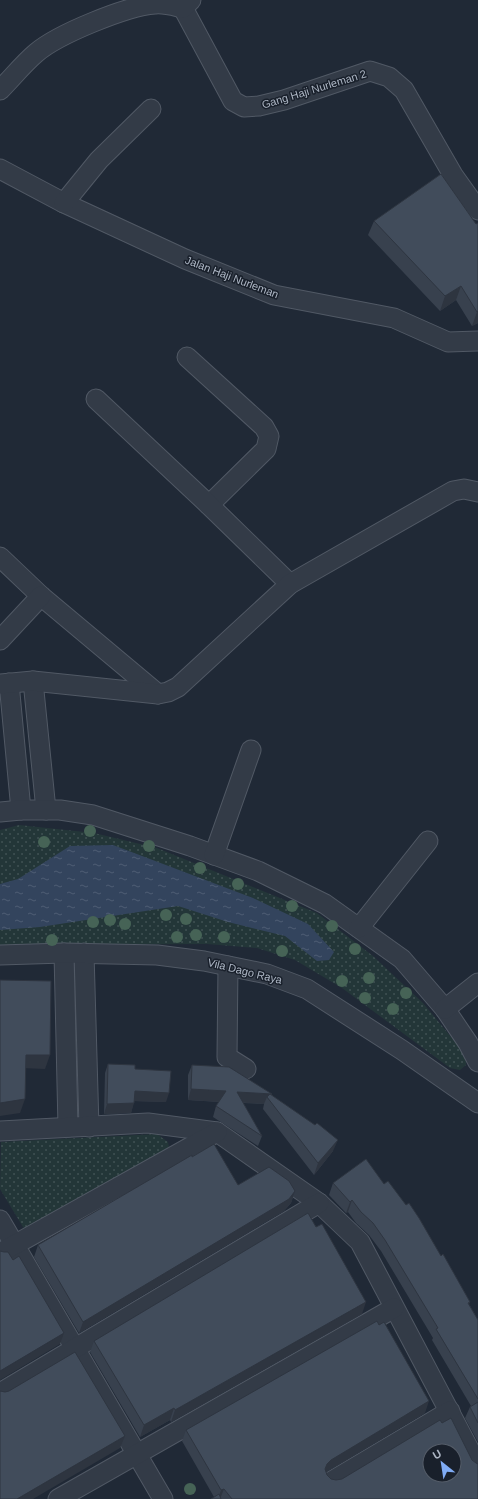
<svg xmlns="http://www.w3.org/2000/svg" width="478" height="1499" font-family="Arial,sans-serif">
<style>
.park{fill:url(#park-dots)}
.water{fill:url(#water-ripples)}
.lines{fill:none;stroke-linecap:round;stroke-linejoin:round}
.minor-casing{stroke:#515965;stroke-width:21}
.minor{stroke:#333b47;stroke-width:19}
.tree{fill:#466356}
.wall{fill:#38414e}
.shaded-wall{fill:#2e3540}
.building{fill:#414c5b;stroke:#2e3540;fill-rule:evenodd}
.labels{text-anchor:middle;stroke-width:3;stroke-linejoin:round;paint-order:stroke}
.street-label{font-size:11px;fill:#adb6c4;stroke:#19202b}
</style>
<defs>
<pattern id="park-dots" width="8" height="8" patternUnits="userSpaceOnUse"><rect width="8" height="8" fill="#233638"/><path d="M2 2h.1M6 6h.1" fill="none" stroke="#405153" stroke-width="1.8" stroke-linecap="round"/></pattern>
<pattern id="water-ripples" width="26" height="14" patternUnits="userSpaceOnUse"><rect width="26" height="14" fill="#33445d"/><path d="M2 4q2-2 4 0t4 0M15 11q2-2 4 0t4 0" fill="none" stroke="#4e5d73"/></pattern>
</defs>
<rect width="100%" height="100%" fill="#202936"/>
<g class="park">
<path d="M19,825L94,833L157,848L317,913L373,956L423,1003L466,1055V1065L460,1070L450,1068L342,988L295,960L257,948L207,944L0,945V830Z"/>
<path d="M157,1134L168,1142L170,1153L26,1232L0,1189L1,1142Z"/>
</g>
<path class="water" d="M113,845L253,898L308,924L334,952L329,960L317,961L285,936L228,922L178,906L40,927L0,930V884L18,879L70,846Z"/>
<g class="lines">
<g class="minor-casing">
<g id="minor">
<path d="M183,8L233,101L244,107L259,106L284,100L370,71L389,77L404,90L453,175L478,210"/>
<path d="M0,90C12,78 23,64 36,53C58,34 127,6 155,4C164,3 174,6 183,8L191,0"/>
<path d="M0,169L64,203L185,259L274,295L394,318L448,342L478,341"/>
<path d="M64,203L99,160L151,109"/>
<path d="M187,357L264,427L269,436L266,449L209,505"/>
<path d="M96,399L209,505L290,584"/>
<path d="M0,557L41,596L158,694"/>
<path d="M0,640L41,596"/>
<path d="M33,681L46,810"/>
<path d="M9,683L21,810"/>
<path d="M0,684L33,681L158,694L168,692L178,687L290,584L453,491L464,489L478,492"/>
<path d="M0,812L21,810H60L93,815L190,846L258,871L325,904L402,959L445,1009L468,1043L478,1062"/>
<path d="M214,855L251,750"/>
<path d="M359,928L428,841"/>
<path d="M64,953L68,1127"/>
<path d="M84,953L89,1127"/>
<path d="M0,955L64,953L157,955L204,961L267,974L307,989L402,1050L478,1103"/>
<path d="M228,966L227,1057L246,1069"/>
<path d="M445,1009L478,983"/>
<path d="M0,1131L148,1123L217,1132L319,1203L360,1242L478,1466"/>
<path d="M0,1220L163,1499"/>
<path d="M0,1253L217,1132"/>
<path d="M0,1393L319,1203"/>
<path d="M332,1481L450,1411"/>
<path d="M58,1499L394,1308"/>
</g>
</g>
<use href="#minor" class="minor"/>
</g>
<g class="tree">
<circle cx="90" cy="831" r="6"/>
<circle cx="44" cy="842" r="6"/>
<circle cx="149" cy="846" r="6"/>
<circle cx="200" cy="868" r="6"/>
<circle cx="238" cy="884" r="6"/>
<circle cx="292" cy="906" r="6"/>
<circle cx="166" cy="915" r="6"/>
<circle cx="186" cy="919" r="6"/>
<circle cx="110" cy="920" r="6"/>
<circle cx="93" cy="922" r="6"/>
<circle cx="125" cy="924" r="6"/>
<circle cx="332" cy="926" r="6"/>
<circle cx="196" cy="935" r="6"/>
<circle cx="177" cy="937" r="6"/>
<circle cx="224" cy="937" r="6"/>
<circle cx="52" cy="940" r="6"/>
<circle cx="355" cy="949" r="6"/>
<circle cx="282" cy="951" r="6"/>
<circle cx="369" cy="978" r="6"/>
<circle cx="342" cy="981" r="6"/>
<circle cx="406" cy="993" r="6"/>
<circle cx="365" cy="998" r="6"/>
<circle cx="393" cy="1009" r="6"/>
<circle cx="190" cy="1489" r="6"/>
</g>
<g class="wall">
<path d="M374,221L476,224L478,323L472,326L456,300L440,311L368,235Z"/>
<path d="M108,1064L135,1069L166,1102L134,1101L131,1113L104,1114L105,1073Z"/>
<path d="M192,1065L272,1094V1095L333,1151L314,1175L263,1109L264,1104L243,1103L262,1136L258,1146L213,1117L216,1106L219,1102L188,1100V1075Z"/>
<path d="M192,1157L238,1185L295,1191L291,1203L284,1211L79,1333L34,1257L38,1245Z"/>
<path d="M333,1183L384,1184L441,1256L470,1302L469,1304L478,1320V1442L465,1418L470,1407L471,1406L432,1340L433,1338L381,1251L369,1235L356,1223L348,1212L346,1213L329,1195Z"/>
<path d="M362,1314L171,1422L170,1420L140,1437L90,1352L94,1341Z"/>
<path d="M425,1413L326,1472L327,1475L331,1479L336,1480L342,1479L442,1423L476,1463L478,1499H211L214,1497L182,1441L186,1430Z"/>
</g>
<g class="shaded-wall">
<path d="M461,286L456,300L440,311L445,296Z"/>
<path d="M478,311V323L472,326L477,312Z"/>
<path d="M26,1055H50L45,1069L22,1068Z"/>
<path d="M191,1089L226,1091L222,1102L188,1100Z"/>
<path d="M135,1091L169,1093L166,1102L131,1101Z"/>
<path d="M237,1092L272,1094L270,1101L267,1097L264,1104L233,1102Z"/>
<path d="M25,1099L20,1113L0,1116V1103Z"/>
<path d="M134,1103L131,1113L104,1114L107,1104Z"/>
<path d="M338,1140L333,1151L314,1175L318,1163Z"/>
<path d="M295,1191L291,1203L284,1211L79,1333L83,1322Z"/>
<path d="M352,1200L348,1212L346,1213L350,1202Z"/>
<path d="M366,1302L362,1314L171,1422L175,1410Z"/>
<path d="M64,1333L60,1344L0,1380V1371Z"/>
<path d="M429,1401L425,1413L326,1472L323,1475L327,1464L331,1460Z"/>
<path d="M174,1408L170,1420L140,1437L144,1425Z"/>
<path d="M125,1436L120,1448L33,1499H17Z"/>
<path d="M224,1489L220,1499H218L221,1490Z"/>
</g>
<g class="building">
<path d="M441,174L476,224L478,223V311L477,312L461,286L445,296L374,221Z"/>
<path d="M0,980L51,981L50,1055H26L25,1099L0,1103Z"/>
<path d="M108,1064L135,1065V1069L171,1071L169,1093L135,1091L134,1103L107,1104Z"/>
<path d="M192,1065L229,1067L272,1094L237,1092L262,1136L216,1106L226,1091L191,1089Z"/>
<path d="M270,1094L315,1125L317,1123L338,1140L318,1163L267,1097Z"/>
<path d="M214,1144L238,1185L269,1167L289,1181L295,1191L289,1199L83,1322L38,1245L192,1155V1157Z"/>
<path d="M366,1159L384,1184L388,1181L406,1205L409,1203L419,1218L441,1256L443,1254L470,1302L468,1303L478,1320V1399L436,1329L438,1328L385,1240L373,1223L361,1212L352,1200L350,1202L333,1183Z"/>
<path d="M308,1213L316,1227L322,1224L366,1302L175,1410L174,1408L144,1425L94,1341Z"/>
<path d="M0,1251L4,1252H8L13,1260L19,1256L64,1333L0,1371Z"/>
<path d="M377,1321L379,1325L384,1322L429,1401L331,1460L327,1464L325,1469L327,1475L331,1479L336,1480L342,1479L440,1420L442,1423L451,1418L472,1460L476,1463L478,1464V1499H232L224,1489L221,1490L186,1430ZM430,1451H454V1475H430Z"/>
<path d="M75,1352L125,1436L17,1499H0V1391L5,1392L9,1391Z"/>
<path d="M478,1402V1423L470,1407Z"/>
<path d="M219,1494L221,1499H211Z"/>
</g>
<g class="labels">
<g class="street-label">
<text transform="translate(314 89) rotate(-17)" y="4">Gang Haji Nurleman 2</text>
<text transform="translate(232 277) rotate(21)" y="4">Jalan Haji Nurleman</text>
<text transform="translate(245 971) rotate(14)" y="4">Vila Dago Raya</text>
</g>
</g>
<g transform="translate(442 1463) rotate(330)"><circle r="19" fill="#19202b" stroke="#545c68"/>
<path d="M0-3L7 15L0 10L-7 15Z" fill="#80acf5"/>
<text y="-6" font-size="11" font-weight="bold" text-anchor="middle" fill="#adb6c4">U</text>
</g>
</svg>
